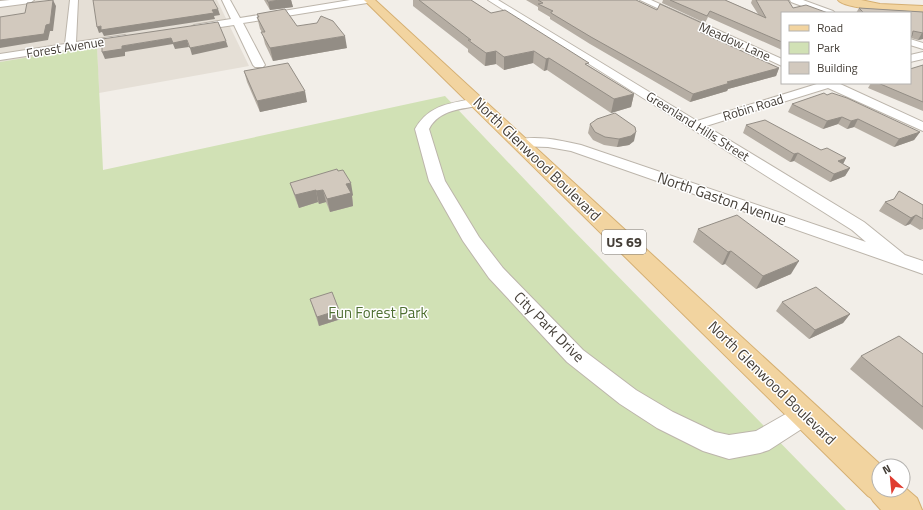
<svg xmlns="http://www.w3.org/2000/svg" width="923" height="510" font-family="'Titillium Web',sans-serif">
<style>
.residential{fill:#e5dfd6}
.green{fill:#d1e1b5}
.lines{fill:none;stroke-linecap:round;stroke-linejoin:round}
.minor-casing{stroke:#bcb5ab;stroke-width:2}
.primary-casing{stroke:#d5af72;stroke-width:2}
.minor{fill:#fff;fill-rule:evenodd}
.primary{fill:#f2d4a0;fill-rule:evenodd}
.wall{fill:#b5ada3}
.shaded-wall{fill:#938d85}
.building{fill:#d2c9be;stroke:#938d85}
.labels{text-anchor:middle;stroke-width:3;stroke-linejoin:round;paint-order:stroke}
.far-street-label{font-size:13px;fill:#443e37;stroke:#fff}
.shield{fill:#fff;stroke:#7c7873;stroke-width:1}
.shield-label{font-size:14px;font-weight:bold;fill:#443e37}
.street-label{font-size:15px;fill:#443e37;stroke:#fff}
.park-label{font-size:15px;fill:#4e6f32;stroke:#fff}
</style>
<rect width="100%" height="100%" fill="#f2eee8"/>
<path class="residential" d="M0,0H217L249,66L99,93L97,47L0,62Z"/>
<path class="green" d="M97,46L103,170L445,96L568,225L846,510H0V62Z"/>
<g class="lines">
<g class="minor-casing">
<g id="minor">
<path d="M10,0H34L30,3L0,7V1Z"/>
<path d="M70,0H78L76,42L125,35L130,38L125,41L0,60V54L65,44Z"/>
<path d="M222,0H230L240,18L350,0H371L367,3L243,23L265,65L263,67H255L253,65L234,25L194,31L189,28L194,25L231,19Z"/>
<path d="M488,0H498L697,121L820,83H838L923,122V131L828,88L706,126L864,222L905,255L923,261V274L571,151L548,147L515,146L513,143L515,140C537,135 559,140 581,145L866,242L852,230Z"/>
<path d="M640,0H651L782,59V66Z"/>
<path d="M790,0H803L833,11L835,13H821L791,2Z"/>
<path d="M910,39L923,43V49L910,45Z"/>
<path d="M923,52V59L910,62V55Z"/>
<path d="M478,98L482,99L484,102L482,105C463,109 439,109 429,129L445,181L479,237L503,268L583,350L636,390L673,412L715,432L729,435L756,431L798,407L806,403L814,407L818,414L814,421L769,450L760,453L729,459L703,451L657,428L620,404L567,362L489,278L463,241L429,181L415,129C429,104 452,103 478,98Z"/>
</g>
</g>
<g class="primary-casing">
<g id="primary">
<path d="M364,0H375L882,466H879V490H903V486L917,498L922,510H881L873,501L871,498L868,496Z"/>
<path d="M838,0H861L880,4L923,6V12C908,12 845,10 838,0Z"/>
</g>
</g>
<use href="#minor" class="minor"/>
<use href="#primary" class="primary"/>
</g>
<g class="wall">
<path d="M264,0H291L293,7L270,10Z"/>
<path d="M413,0H471L491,13L589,66L634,94L631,107L611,113L547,70L544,71L533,63L504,70L496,64L485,66L468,52V49L413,6Z"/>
<path d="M526,0H636L657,10L704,24L701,32L779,68L776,76L728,89L727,91L690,102L590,44L550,19V17L538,10V7Z"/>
<path d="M663,0H725L758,14L751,3L752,0H788L793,8L782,13V50L708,17L705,23L662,3Z"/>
<path d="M859,8L923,12V39L918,40L911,38L910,13H856Z"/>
<path d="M257,14L297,26L347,48L273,61L265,44L262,32L260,29L257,17H258Z"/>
<path d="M923,65V111L868,88L871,83H910Z"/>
<path d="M244,71L307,102L260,112L247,82Z"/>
<path d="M792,104L920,132L914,140L894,147L854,127L847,129L838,124L823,129L788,112Z"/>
<path d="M590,124L634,141L629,145L617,147L604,145L593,140L588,133Z"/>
<path d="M746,125L846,158L843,164L850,168L845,176L830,182L794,161L790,162L743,133Z"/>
<path d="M290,183L353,195L352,196L353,206L330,212L326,202L319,204L318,202L299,208L294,195Z"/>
<path d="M899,191L923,205V229L920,230L910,224L905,226L879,211L885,202L894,199Z"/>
<path d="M698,229L791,274L756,289L725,264L722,265L693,242Z"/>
<path d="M310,299L341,319L319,326Z"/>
<path d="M782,302L850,314L843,323L809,339L776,311Z"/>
<path d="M923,354V430L850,369L861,356Z"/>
</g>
<g class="shaded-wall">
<path d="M53,0L56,6L53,31H50L48,40L0,48V40L46,25Z"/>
<path d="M279,0H291L293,7L270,10L268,2Z"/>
<path d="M218,9L220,15L214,16L215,19L104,36L102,32L99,33L97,27Z"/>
<path d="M922,33H923V39L918,40Z"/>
<path d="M345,36L347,48L273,61L270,48Z"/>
<path d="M171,38L187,40L189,47L175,49L173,44L125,52V56L105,59L102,52L122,46Z"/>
<path d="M226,41L228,47L192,55L190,48Z"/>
<path d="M496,51V64L485,66L486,53Z"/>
<path d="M534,51L533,63L504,70V57Z"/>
<path d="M549,58L547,70L544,71L546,59Z"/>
<path d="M779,68L776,76L728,89L727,91L690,102L693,94L727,82Z"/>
<path d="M305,91L307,102L260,112L257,101Z"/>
<path d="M634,94L631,107L611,113L614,99Z"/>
<path d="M842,117L838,124L823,129L827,121Z"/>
<path d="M858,119L854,127L847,129L851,121Z"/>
<path d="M636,132L634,141L629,145L617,147L619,139Z"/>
<path d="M920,132L914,140L894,147L899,139Z"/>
<path d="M798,153L794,161L790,162L794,154Z"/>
<path d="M846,158L842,166L838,161Z"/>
<path d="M850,168L845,176L830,182L834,174Z"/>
<path d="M351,183L353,195L352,196L353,206L330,212L327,199L346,184Z"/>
<path d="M316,190L318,202L299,208L295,195Z"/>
<path d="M323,190L326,202L319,204L316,191Z"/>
<path d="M916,215L910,224L905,226L911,218Z"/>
<path d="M731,251L725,264L722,265L728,252Z"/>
<path d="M799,261L791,274L756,289L763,276Z"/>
<path d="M339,310L341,319L319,326L317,317Z"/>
<path d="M850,314L843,323L809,339L815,330Z"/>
</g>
<g class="building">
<path d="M53,0L50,24L46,25L44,34L0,40V17L25,13L27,3Z"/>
<path d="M93,0H213L218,9L212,10L214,13L101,30V26L97,27Z"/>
<path d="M267,0H279L268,2Z"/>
<path d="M419,0H471L491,13L505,10L589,63L585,64L634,94L614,99L549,58L546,59L534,51L504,57L496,51L486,53L468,40H471Z"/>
<path d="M538,0H636L657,10L660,4L704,24L700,32L779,68L727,82L730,83L693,94L591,37L551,13V12L553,11L538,4L543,3Z"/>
<path d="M670,0H725L766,18L756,0H788L793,8L806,5L828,13H782V42L710,11L707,16Z"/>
<path d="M859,8L923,12V33L913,31L912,36L910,37V13H864Z"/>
<path d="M285,9L297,26L317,23L321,16L333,21L345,36L270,48L261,32H265L257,17H259L257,14Z"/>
<path d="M218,22L226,41L190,48L187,40L173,43L171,38L122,46V49L102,52V39Z"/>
<path d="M288,63L305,91L257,101L244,71Z"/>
<path d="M923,65V102L878,83H910V69Z"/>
<path d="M824,93L827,95L832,93L847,98L920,132L899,139L858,119L851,121L842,117L827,121L792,104Z"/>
<path d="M615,113L635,127L636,132L631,136L619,139L605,137L595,132L590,124L597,119Z"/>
<path d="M765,120L821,150L827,148L846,158L838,161L850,168L834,174L798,153L794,154L746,125Z"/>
<path d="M337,169L338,171L343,170L351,183L346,184L351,193L327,199L323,190L316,191V190L295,195L290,183Z"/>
<path d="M899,191L923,205V219L916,215L911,218L885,202L894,199Z"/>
<path d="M737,215L799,261L763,276L731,251L728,252L698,229Z"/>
<path d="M816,287L850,314L815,330L782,302Z"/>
<path d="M332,292L339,310L317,317L310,299Z"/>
<path d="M899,336L923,354V407L861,356Z"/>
</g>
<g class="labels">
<g class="far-street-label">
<text transform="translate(735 41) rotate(24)" y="5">Meadow Lane</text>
<text transform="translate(65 47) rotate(-9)" y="5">Forest Avenue</text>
<text transform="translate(753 107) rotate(-17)" y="5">Robin Road</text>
<text transform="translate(698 126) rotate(32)" y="5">Greenland Hills Street</text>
</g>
<rect class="shield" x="602" y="230" width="44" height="24" rx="3"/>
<g class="shield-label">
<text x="624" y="247">US 69</text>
</g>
<g class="street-label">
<text transform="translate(537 159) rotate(44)" y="5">North Glenwood Boulevard</text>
<text transform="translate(722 199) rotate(19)" y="5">North Gaston Avenue</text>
<text transform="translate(549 327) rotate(45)" y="5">City Park Drive</text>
<text transform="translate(772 383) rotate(44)" y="5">North Glenwood Boulevard</text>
</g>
<g class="park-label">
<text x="378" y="318">Fun Forest Park</text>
</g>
</g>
<rect x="781" y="12" width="130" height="72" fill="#ffffff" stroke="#b4b2af"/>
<rect x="789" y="25" width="20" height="6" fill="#f2d4a0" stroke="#b4b2af"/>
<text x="817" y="32" font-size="12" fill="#443e37">Road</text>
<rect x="789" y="42" width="20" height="12" fill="#d1e1b5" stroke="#b4b2af"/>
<text x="817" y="52" font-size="12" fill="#443e37">Park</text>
<rect x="789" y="62" width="20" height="12" fill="#d2c9be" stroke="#b4b2af"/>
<text x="817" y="72" font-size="12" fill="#443e37">Building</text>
<g transform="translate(891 478) rotate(333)"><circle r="19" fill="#ffffff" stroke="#b4b2af"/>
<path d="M0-3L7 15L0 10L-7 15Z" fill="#e03d30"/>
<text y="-6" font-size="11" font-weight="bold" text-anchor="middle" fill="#443e37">N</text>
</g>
</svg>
